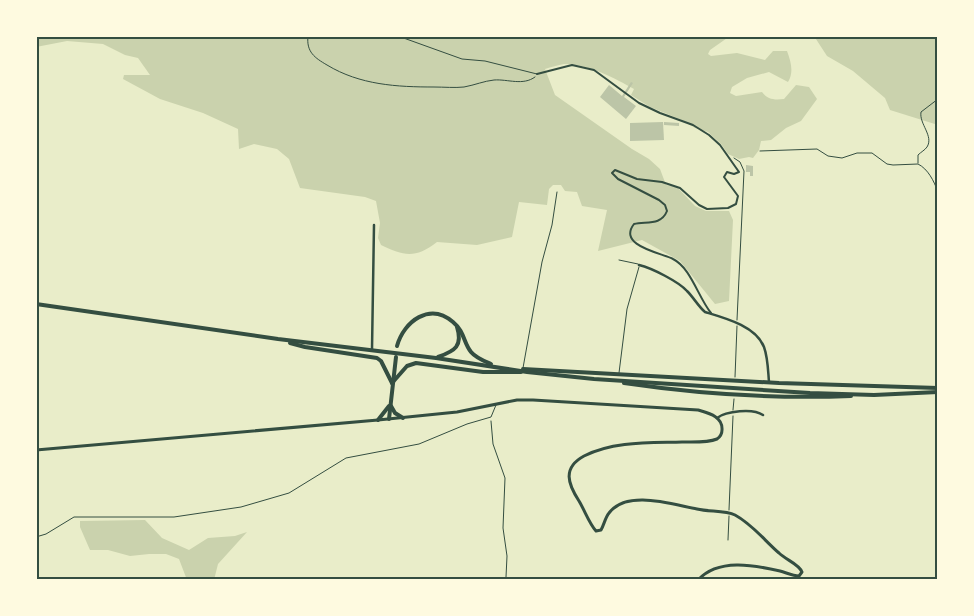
<svg xmlns="http://www.w3.org/2000/svg" width="974" height="616" font-family="Lora,serif">
<style>
.green{fill:#cad2ad}
.building{fill:#bcc5a7}
.lines{fill:none;stroke-linecap:round;stroke-linejoin:round}
.path{stroke:#344e41;stroke-width:1}
.service{stroke:#344e41;stroke-width:1}
.pedestrian{stroke:#344e41;stroke-width:2}
.minor{stroke:#344e41;stroke-width:2.5}
.tertiary{stroke:#344e41;stroke-width:3}
.secondary{stroke:#344e41;stroke-width:3}
.primary{stroke:#344e41;stroke-width:4}
.neatline{fill:none;stroke:#344e41;stroke-width:2}
</style>
<rect width="100%" height="100%" fill="#e9edc9"/>
<g class="green">
<path d="M36,36H730L710,50L708,54L711,56L737,53L765,60L773,51H787C791,62 794,72 788,82L769,72L747,78L732,87L730,93L736,96L762,92C768,100 775,100 784,99L796,85L809,87L817,99L801,121L786,128L771,140L761,141L759,150L753,158L749,157L739,159L728,154L721,144L708,132L695,128L682,120L650,107L631,95L634,89C615,78 586,63 564,64C558,65 551,67 545,69L555,95L632,149L649,159L660,169L666,185L677,187L695,206L706,211H729L733,220L729,301L715,304L680,261L642,240L598,251L607,210L582,206L577,192L565,191L561,185H553L549,189L547,205L519,202L512,237L477,245L437,242C415,259 404,256 381,245L378,238L380,223L376,201L365,197L300,188L289,159L277,149L254,144L239,149L238,129L203,113L160,99L123,79L124,75H150L138,58L125,55L103,44L67,41L36,47Z"/>
<path d="M814,36H938V125L890,110L885,98L853,71L827,56Z"/>
<path d="M145,520L162,538L189,550L208,538L235,536L247,532L218,564L214,580H187L179,559L166,554H149L130,556L108,550H90L80,527V521Z"/>
</g>
<g class="building">
<path d="M631,82L633,83L624,97L636,106L626,119L600,97L609,85L622,96Z"/>
<path d="M663,122L664,140L630,141V123Z"/>
<path d="M664,122L679,123V126L664,125Z"/>
<path d="M746,165L753,166V176H750V172H746Z"/>
</g>
<g class="lines">
<g class="path">
<path d="M308,36C306,52 315,58 327,65C360,85 397,87 434,87C444,87 455,88 464,87C475,85 484,81 494,80C508,79 523,86 535,77"/>
<path d="M760,151L817,149L828,156L842,158L857,153H872L887,164L893,165L918,164C928,169 934,181 938,192"/>
<path d="M734,158L740,162L744,171L737,320"/>
<path d="M918,163V155C921,152 925,150 927,147C934,136 919,124 921,112L938,99"/>
<path d="M735,377L737,326"/>
<path d="M733,410L734,399"/>
<path d="M491,421L493,444L505,478L503,528L507,556L506,577L507,580"/>
<path d="M729,510L733,416"/>
<path d="M728,540L729,516"/>
</g>
<g class="service">
<path d="M398,36L462,59L485,61L537,74"/>
<path d="M619,260L638,264"/>
<path d="M523,368L542,262L552,225L557,192"/>
<path d="M619,373L627,309L639,267"/>
<path d="M36,537L46,534L74,517H174L241,507L289,493L346,458L419,444L467,424L491,417L496,405"/>
</g>
<path class="pedestrian" d="M537,74L572,65L594,70L639,103L660,113L693,125L709,135L720,145L739,172L734,174L727,172L724,177L738,196L736,204L728,208L707,209L699,205L680,188L662,182L637,179L615,170L612,173L618,179L659,200L665,205L667,211C661,226 646,221 634,224C617,246 662,253 673,259C691,268 698,297 711,313"/>
<g class="minor">
<path d="M639,265C652,268 679,282 687,291C694,298 698,306 705,312C725,318 756,326 764,347C768,358 768,371 769,382"/>
<path d="M372,350L374,225"/>
<path d="M717,418C726,411 753,408 763,415"/>
</g>
<path class="tertiary" d="M36,450L378,420"/>
<path class="secondary" d="M378,420L457,412L517,400H533L698,410C708,413 723,416 722,430C722,434 720,437 717,439C707,443 693,442 682,442C650,443 614,441 584,456C562,468 568,484 579,501C585,511 589,523 596,531L601,530C604,525 605,518 609,513C627,489 674,505 697,509C709,512 725,510 735,515C752,524 765,541 779,553C786,560 799,564 802,572L799,576C793,576 787,573 780,571C754,565 718,558 698,580"/>
<g class="primary">
<path d="M36,304L278,339L436,358L527,372L594,379L810,393L874,395L938,392"/>
<path d="M290,343L305,347L377,358L381,361L392,383"/>
<path d="M397,346C404,321 430,302 453,322C465,332 463,342 471,352C476,358 484,361 491,364"/>
<path d="M438,357C455,351 463,346 457,327"/>
<path d="M523,369L779,383L938,388"/>
<path d="M392,383L407,366L416,363L483,372H521"/>
<path d="M624,383C699,394 775,399 851,396"/>
<path d="M391,406L395,413L403,418"/>
<path d="M389,419L396,357"/>
<path d="M378,420L389,406"/>
</g>
</g>
<rect width="974" height="616" fill="none" stroke="#fefae0" stroke-width="75"/>
<rect x="38" y="38" width="898" height="540" class="neatline"/>
</svg>
